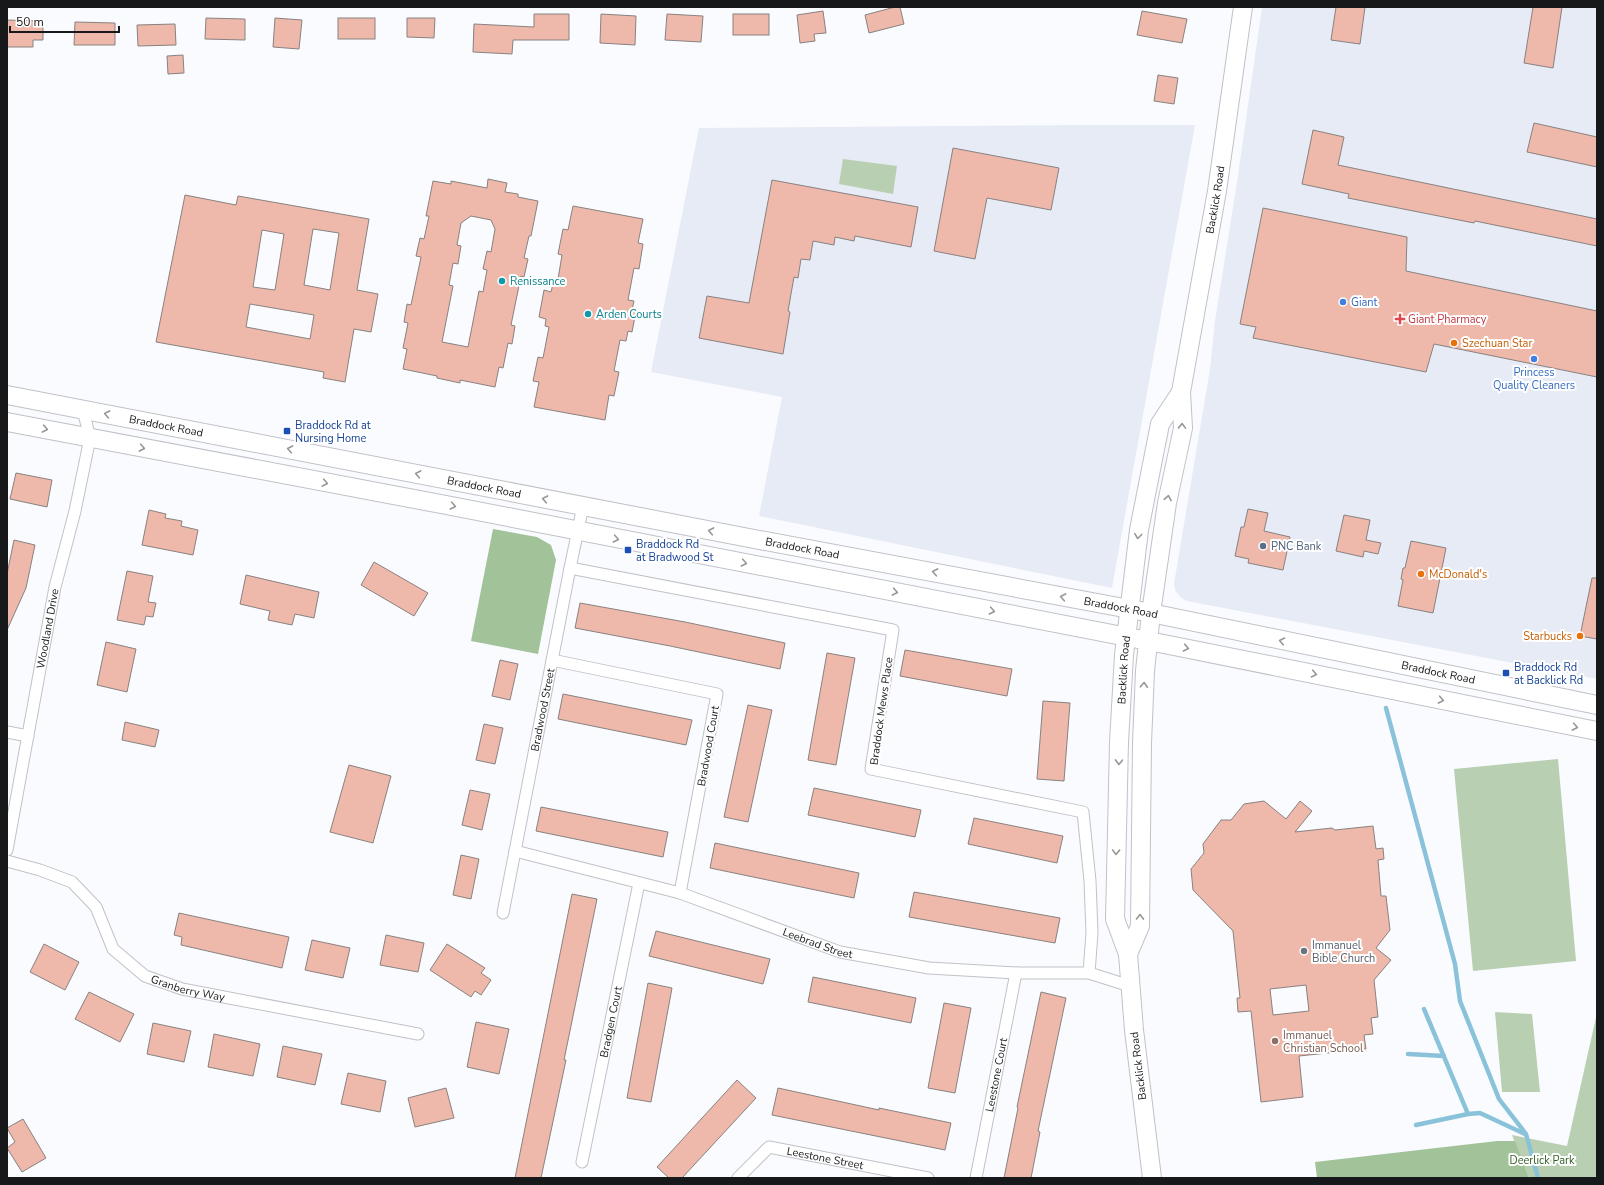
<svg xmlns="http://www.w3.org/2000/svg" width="1604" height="1185" font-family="'Nunito Sans',sans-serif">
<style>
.built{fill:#e6ebf5}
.green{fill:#b9cfb2}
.forest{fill:#a2c299}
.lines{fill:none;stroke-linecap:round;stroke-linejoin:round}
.stream{stroke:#8ac3d9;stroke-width:4.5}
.building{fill:#eeb8aa;stroke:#888280;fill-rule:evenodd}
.street-casing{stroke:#c0c2c7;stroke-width:13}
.primary-casing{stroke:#c0c2c7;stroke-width:20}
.street{stroke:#fff;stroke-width:11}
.primary{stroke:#fff;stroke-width:18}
.oneway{stroke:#979798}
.culture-dot{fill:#0f9aa8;stroke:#fff;stroke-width:1.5}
.shop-dot{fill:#3f7fe0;stroke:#fff;stroke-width:1.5}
.health-dot{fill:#e0444e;stroke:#fff;stroke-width:1.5}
.food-dot{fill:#e8710a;stroke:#fff;stroke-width:1.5}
.transit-dot{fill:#1a4fb4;stroke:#fff;stroke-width:1.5}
.service-dot{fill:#5c6f8a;stroke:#fff;stroke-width:1.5}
.worship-dot{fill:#6b7280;stroke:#fff;stroke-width:1.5}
.education-dot{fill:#8d6e63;stroke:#fff;stroke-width:1.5}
.labels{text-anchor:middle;stroke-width:4;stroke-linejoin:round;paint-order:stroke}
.street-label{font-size:11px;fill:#17181a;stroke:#fff}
.culture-label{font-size:11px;fill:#0d838f;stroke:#fff;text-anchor:start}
.shop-label{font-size:11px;fill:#366cbe;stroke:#fff;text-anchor:start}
.health-label{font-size:11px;fill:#be3a42;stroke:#fff;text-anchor:start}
.food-label{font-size:11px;fill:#c56008;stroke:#fff;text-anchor:start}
.transit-label{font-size:11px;fill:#164399;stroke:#fff;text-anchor:start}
.service-label{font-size:11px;fill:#4e5e75;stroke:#fff;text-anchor:start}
.worship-label{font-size:11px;fill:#5b616d;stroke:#fff;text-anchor:start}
.education-label{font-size:11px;fill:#785e54;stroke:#fff;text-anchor:start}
.park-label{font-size:11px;fill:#335d26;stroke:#fff}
</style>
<rect width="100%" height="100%" fill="#fafbff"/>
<g class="built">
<path d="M1262,7H1597V679L1187,601L1181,598L1175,590L1174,584L1210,369L1215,321L1237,182Z"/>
<path d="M1095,125H1195L1112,588L759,516L782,397L651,372L699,128Z"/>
</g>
<g class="green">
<path d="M843,159L897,166L893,194L839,184Z"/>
<path d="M1558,759L1576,961L1473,971L1454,769Z"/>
<path d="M1495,1012L1532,1014L1540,1092H1502Z"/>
<path d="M1597,1013V1178H1529L1512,1135L1567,1146Z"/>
</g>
<g class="forest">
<path d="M493,529L537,537L551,545L556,560L538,654L471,641Z"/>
<path d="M1497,1141H1515L1529,1178H1317L1315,1162Z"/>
</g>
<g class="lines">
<g class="stream">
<path d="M1386,708L1455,964L1460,1001L1499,1099L1526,1134L1538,1178"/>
<path d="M1424,1009L1468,1114"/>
<path d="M1408,1054L1444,1056"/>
<path d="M1416,1125L1468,1114L1480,1113L1525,1134"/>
</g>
</g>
<g class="building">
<path d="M895,7H900L904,24L869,33L865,15Z"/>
<path d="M1336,7H1365L1360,44L1331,40Z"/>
<path d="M1533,7H1562L1553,68L1524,63Z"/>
<path d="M823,11L826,33L814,34L815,41L800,43L797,15Z"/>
<path d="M1142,11L1187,19L1182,43L1137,35Z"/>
<path d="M534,14H569V40H513L512,54L473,52L474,24L534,27Z"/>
<path d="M601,14L636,16L635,45L600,43Z"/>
<path d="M667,14L703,16L701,42L665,40Z"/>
<rect x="733" y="14" width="36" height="21"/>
<path d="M206,18L245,19V40L205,39Z"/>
<path d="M275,18L302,20L299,49L273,47Z"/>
<rect x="338" y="18" width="37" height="21"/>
<path d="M407,18H435L434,38L407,37Z"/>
<path d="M7,20L43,21V40H33V47H7Z"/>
<path d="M75,22L115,23V45H74Z"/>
<path d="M175,24L176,45L138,46L137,25Z"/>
<path d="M183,55L184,73L168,74L167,56Z"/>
<path d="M1158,75L1178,78L1174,104L1154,101Z"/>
<path d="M1534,123L1597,137V167L1527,152Z"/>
<path d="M1313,130L1344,137L1338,165L1597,219V246L1475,221L1474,223L1348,198L1349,194L1302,184Z"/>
<path d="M953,148L1059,168L1051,210L987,198L975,259L934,251Z"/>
<path d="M488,179L507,183L505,192L518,194V197L538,201L531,236H529L524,258L528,259L524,277L521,276L511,325L515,326L512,344L508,343L503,368L499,367L495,387L460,380V383L437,378V376L403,369L407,349L403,348L408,323L404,322L407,304L411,305L421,257L416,256L420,238L424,239L429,216H426L433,181L451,184V181L487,188ZM471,216L491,220L495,229L491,252L487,251L483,269L487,270L483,292L479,291L468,347L442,342L453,286L449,285L453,263L458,264L461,246L457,245L461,223Z"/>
<path d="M772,180L918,207L911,247L855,236L854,241L835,237L834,245L813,241L810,260L801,259L798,278L794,277L788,311L790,312L783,354L699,338L707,296L749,303Z"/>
<path d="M185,195L236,205L238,196L369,219L357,290L378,294L371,332L354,329L345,382L323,378L324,372L156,342ZM313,229L339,233L330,290L304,285ZM262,230L284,234L275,290L253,287ZM250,304L314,315L310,339L246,327Z"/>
<path d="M573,206L643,219L638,243L643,244L639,269L634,268L628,300L634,301L632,310L636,311L632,332L628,331L626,341L620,340L614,371L619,372L614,396L609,395L605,420L534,407L539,382L533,381L538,357L543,358L549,327L545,326L546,319L539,317L544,290L551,292L553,284L557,285L562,255L558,254L563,229L568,230Z"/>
<path d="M1263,208L1407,237L1406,271L1597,311V377L1434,344L1426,372L1253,338L1256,327L1240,324Z"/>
<path d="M16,473L52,480L47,507L10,499Z"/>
<path d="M1248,509L1268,513L1264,531L1290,537L1283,570L1248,563L1249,559L1235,556L1241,527H1244Z"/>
<path d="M149,510L166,514L165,518L182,521L181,526L198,530L193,555L142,545Z"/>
<path d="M1344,515L1370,520L1366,540L1381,543L1378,554L1364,551L1363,557L1336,551Z"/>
<path d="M14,540L35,545L26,588L7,630V574Z"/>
<path d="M1411,541L1446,548L1433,613L1398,606L1403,580L1401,579L1403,568H1405Z"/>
<path d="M374,562L428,593L414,616L361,585Z"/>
<path d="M127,571L153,576L148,602L156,603L153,617L146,616L144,625L117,620Z"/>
<path d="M246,575L319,592L314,618L295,614L292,625L268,620L270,611L240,604Z"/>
<path d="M1592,578H1597V639L1580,636Z"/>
<path d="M580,603L685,622L785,643L780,669L670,646L575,628Z"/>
<path d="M106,642L136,649L127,692L97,685Z"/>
<path d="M905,650L1012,669L1007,696L900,676Z"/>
<path d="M827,653L855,658L836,765L808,760Z"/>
<path d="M500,660L518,664L510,700L492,696Z"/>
<path d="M563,694L692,720L686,745L558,719Z"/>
<path d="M1043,701L1070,703L1064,781L1037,779Z"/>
<path d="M748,705L772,710L748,822L724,817Z"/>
<path d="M125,722L159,730L155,747L122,740Z"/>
<path d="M484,724L503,728L495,764L476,760Z"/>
<path d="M349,765L391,776L373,843L330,832Z"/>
<path d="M814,788L921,810L915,837L808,815Z"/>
<path d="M470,790L490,794L482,830L462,825Z"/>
<path d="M1264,801L1286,819L1300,801L1312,811L1295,832L1332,828L1335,830L1373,826L1376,849L1383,848L1384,859L1378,860L1381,896H1386L1390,930L1376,948L1391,960L1374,980L1378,1017L1371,1018L1373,1034L1364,1035L1366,1049L1299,1056L1303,1097L1261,1102L1251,1011L1238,1012L1237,998H1240L1233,931L1193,890L1191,869L1204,853L1203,844L1221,820H1231L1244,804ZM1306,985L1309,1011L1273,1015L1270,989Z"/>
<path d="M541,807L668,832L663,857L536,831Z"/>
<path d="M974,818L1063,836L1057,863L968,844Z"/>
<path d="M715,843L859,873L854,898L710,868Z"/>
<path d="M461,855L479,859L471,899L453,895Z"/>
<path d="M914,892L1060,918L1055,943L909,917Z"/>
<path d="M572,894L597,899L564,1060H566L541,1178H515Z"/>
<path d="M179,913L289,937L282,968L181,945L182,937L174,935Z"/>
<path d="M656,931L770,959L763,984L649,956Z"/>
<path d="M386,935L424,943L418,972L380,965Z"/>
<path d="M312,940L350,948L343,978L305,970Z"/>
<path d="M44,944L79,962L65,990L30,972Z"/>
<path d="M447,944L485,968L481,973L491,980L481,995L475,991L471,997L430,970Z"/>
<path d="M813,977L916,998L911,1023L808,1002Z"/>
<path d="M648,983L672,988L651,1102L627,1098Z"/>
<path d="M89,992L134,1014L120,1042L75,1019Z"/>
<path d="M1041,992L1066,998L1038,1131L1040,1132L1031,1178H1004L1018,1108L1017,1107Z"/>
<path d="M944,1003L971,1008L955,1093L928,1088Z"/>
<path d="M476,1022L509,1029L499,1074L467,1067Z"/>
<path d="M153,1023L191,1031L184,1062L147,1054Z"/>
<path d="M214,1034L260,1044L253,1076L208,1067Z"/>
<path d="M283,1046L322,1054L315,1085L277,1077Z"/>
<path d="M348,1073L386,1081L380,1112L341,1104Z"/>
<path d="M737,1080L756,1098L682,1178H669L657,1167Z"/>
<path d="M446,1088L454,1118L415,1127L408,1098Z"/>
<path d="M778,1088L879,1110V1108L951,1123L945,1150L772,1115Z"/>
<path d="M23,1119L46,1158L22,1172L7,1148L15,1142L7,1128Z"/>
</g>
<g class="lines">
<g class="street-casing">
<g id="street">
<path d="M570,568L893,630L871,769L1083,812L1090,881L1092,933L1089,973"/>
<path d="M552,660L717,694L680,893"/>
<path d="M7,732L28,736"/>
<path id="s1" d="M7,850L55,587L75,511L90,438L83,410"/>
<path id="s2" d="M515,851L680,893L840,952L929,968L1016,973H1089L1130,986"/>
<path id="s3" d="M7,861L40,870L72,882L96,907L113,949L145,976L182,989L418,1034"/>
<path id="s4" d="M503,913L570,568L583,506"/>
<path id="s5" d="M582,1162L639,883"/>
<path id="s6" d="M738,1178L769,1147L928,1178"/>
<path id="s7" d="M976,1178L1016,973"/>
</g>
</g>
<g class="primary-casing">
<g id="primary">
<path id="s8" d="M7,395L749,538L1151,613L1597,705"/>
<path d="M7,422L441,504L1174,646L1597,731"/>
<path id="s9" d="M1128,954L1140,926L1142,743L1145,671L1151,613L1167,503L1183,428L1181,392L1217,191L1243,7"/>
<path id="s10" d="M1152,1178L1134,1030L1128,954L1115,919L1119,742L1124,655L1139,530L1160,424L1181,392"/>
</g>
</g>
<use href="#street" class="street"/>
<use href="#primary" class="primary"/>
</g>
<defs><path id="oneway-chevron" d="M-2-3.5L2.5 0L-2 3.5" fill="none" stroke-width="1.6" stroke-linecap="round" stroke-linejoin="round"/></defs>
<g class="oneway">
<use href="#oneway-chevron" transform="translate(107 414) rotate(-169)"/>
<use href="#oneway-chevron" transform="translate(1182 426) rotate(-88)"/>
<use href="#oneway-chevron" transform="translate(45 429) rotate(11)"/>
<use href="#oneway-chevron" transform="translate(142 448) rotate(11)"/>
<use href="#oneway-chevron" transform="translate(290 449) rotate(-169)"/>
<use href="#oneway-chevron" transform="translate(418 474) rotate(-169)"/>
<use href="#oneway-chevron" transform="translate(325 483) rotate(11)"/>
<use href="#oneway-chevron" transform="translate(1168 498) rotate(-79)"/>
<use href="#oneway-chevron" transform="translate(545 499) rotate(-169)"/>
<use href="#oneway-chevron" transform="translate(453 506) rotate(11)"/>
<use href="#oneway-chevron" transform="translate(711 531) rotate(-169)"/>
<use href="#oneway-chevron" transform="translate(1138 536) rotate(97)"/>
<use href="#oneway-chevron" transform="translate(616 539) rotate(11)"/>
<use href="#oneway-chevron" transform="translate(744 563) rotate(11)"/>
<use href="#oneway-chevron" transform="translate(935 572) rotate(-169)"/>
<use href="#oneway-chevron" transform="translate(895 592) rotate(11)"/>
<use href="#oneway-chevron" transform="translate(1063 597) rotate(-169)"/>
<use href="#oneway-chevron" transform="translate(992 611) rotate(11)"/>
<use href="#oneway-chevron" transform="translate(1282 641) rotate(-168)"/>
<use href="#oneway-chevron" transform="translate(1186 648) rotate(12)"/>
<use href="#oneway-chevron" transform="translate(1314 674) rotate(12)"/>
<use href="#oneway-chevron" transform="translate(1144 685) rotate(-87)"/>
<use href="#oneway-chevron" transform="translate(1441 700) rotate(11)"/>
<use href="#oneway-chevron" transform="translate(1575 727) rotate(11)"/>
<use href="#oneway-chevron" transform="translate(1119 762) rotate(91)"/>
<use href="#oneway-chevron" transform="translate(1116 852) rotate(92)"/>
<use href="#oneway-chevron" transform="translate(1140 917) rotate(-89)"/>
</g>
<g class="culture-dot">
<circle cx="502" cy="281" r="4"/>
<circle cx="588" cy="314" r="4"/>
</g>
<g class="shop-dot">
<circle cx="1343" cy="302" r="4"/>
<circle cx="1534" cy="359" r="4"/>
</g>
<path class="health-dot" d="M1398 313h4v4h4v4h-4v4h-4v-4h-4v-4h4z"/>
<g class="food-dot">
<circle cx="1454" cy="343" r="4"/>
<circle cx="1421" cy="574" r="4"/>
<circle cx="1580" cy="636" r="4"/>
</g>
<g class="transit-dot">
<rect x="283" y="427" width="8" height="8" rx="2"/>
<rect x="624" y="546" width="8" height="8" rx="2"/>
<rect x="1502" y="669" width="8" height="8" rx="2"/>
</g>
<circle class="service-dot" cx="1263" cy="546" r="4"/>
<circle class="worship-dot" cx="1304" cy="951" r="4"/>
<circle class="education-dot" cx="1275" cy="1041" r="4"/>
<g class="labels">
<g class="street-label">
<text dy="4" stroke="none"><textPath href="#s9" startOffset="763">Backlick Road</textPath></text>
<text dy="4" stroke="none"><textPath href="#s8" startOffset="162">Braddock Road</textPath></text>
<text dy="4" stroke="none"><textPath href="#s8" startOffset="486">Braddock Road</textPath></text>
<text dy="4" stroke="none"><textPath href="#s8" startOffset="810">Braddock Road</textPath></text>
<text dy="4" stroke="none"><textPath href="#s8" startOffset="1134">Braddock Road</textPath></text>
<text dy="4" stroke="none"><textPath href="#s1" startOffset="225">Woodland Drive</textPath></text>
<text dy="4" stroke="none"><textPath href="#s10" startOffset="512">Backlick Road</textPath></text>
<text dy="4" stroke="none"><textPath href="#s8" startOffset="1458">Braddock Road</textPath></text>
<text dy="4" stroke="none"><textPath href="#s4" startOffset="207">Bradwood Street</textPath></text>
<text transform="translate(881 711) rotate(-82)" y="4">Braddock Mews Place</text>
<text transform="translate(708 746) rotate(-80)" y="4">Bradwood Court</text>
<text dy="4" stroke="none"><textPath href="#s2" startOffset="317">Leebrad Street</textPath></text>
<text dy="4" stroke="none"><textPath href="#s3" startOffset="235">Granberry Way</textPath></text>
<text dy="4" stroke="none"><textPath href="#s5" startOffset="143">Bradgen Court</textPath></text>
<text transform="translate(1138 1066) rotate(-97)" y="4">Backlick Road</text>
<text dy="4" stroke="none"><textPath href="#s7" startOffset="105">Leestone Court</textPath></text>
<text dy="4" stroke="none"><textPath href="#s6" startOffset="101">Leestone Street</textPath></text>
</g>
<g class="culture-label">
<text x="510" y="285">Renissance</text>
<text x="596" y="318">Arden Courts</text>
</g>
<g class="shop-label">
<text x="1351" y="306">Giant</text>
<text x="1534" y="376" text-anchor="middle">Princess<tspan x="1534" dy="13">Quality Cleaners</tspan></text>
</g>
<g class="health-label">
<text x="1408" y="323">Giant Pharmacy</text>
</g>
<g class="food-label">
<text x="1462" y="347">Szechuan Star</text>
<text x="1429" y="578">McDonald's</text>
<text x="1572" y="640" text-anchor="end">Starbucks</text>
</g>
<g class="transit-label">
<text x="295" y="429">Braddock Rd at<tspan x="295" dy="13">Nursing Home</tspan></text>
<text x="636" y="548">Braddock Rd<tspan x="636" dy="13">at Bradwood St</tspan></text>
<text x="1514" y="671">Braddock Rd<tspan x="1514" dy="13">at Backlick Rd</tspan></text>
</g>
<g class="service-label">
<text x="1271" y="550">PNC Bank</text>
</g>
<g class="worship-label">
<text x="1312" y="949">Immanuel<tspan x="1312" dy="13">Bible Church</tspan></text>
</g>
<g class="education-label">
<text x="1283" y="1039">Immanuel<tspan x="1283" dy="13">Christian School</tspan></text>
</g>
<g class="park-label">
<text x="1542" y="1164">Deerlick Park</text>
</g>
</g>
<rect width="1604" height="1185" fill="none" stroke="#17181a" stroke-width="16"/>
<path d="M10 26v6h109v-6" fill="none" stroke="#17181a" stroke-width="2"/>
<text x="16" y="26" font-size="12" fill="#17181a" stroke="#ffffff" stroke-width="3" paint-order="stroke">50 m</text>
</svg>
